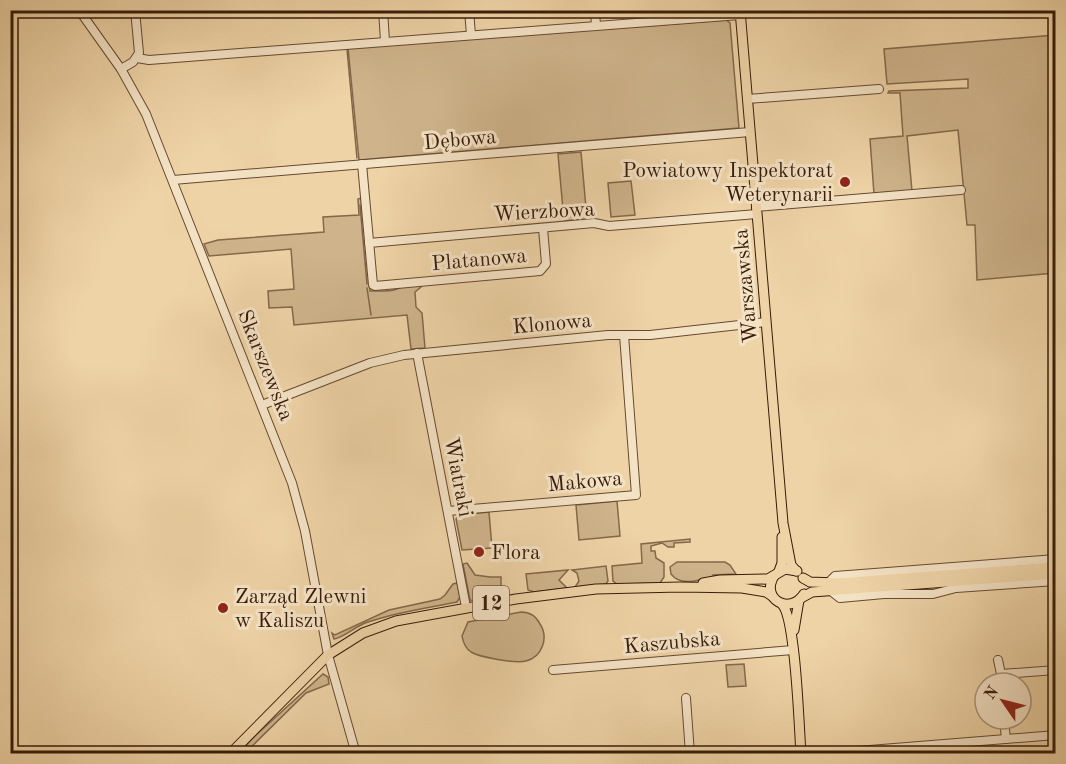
<svg xmlns="http://www.w3.org/2000/svg" width="1066" height="764" font-family="'Old Standard TT',serif">
<style>
.green{fill:#cfb48b;stroke:#84684a;stroke-width:1.5}
.lines{fill:none;stroke-linecap:round;stroke-linejoin:round}
.stream{stroke:#806547;stroke-width:1.5}
.minor-casing{stroke:#664a30;stroke-width:10}
.major-casing{stroke:#381c09;stroke-width:11}
.minor{stroke:#f4e2c5;stroke-width:8}
.major{stroke:#eed3a6;stroke-width:9}
.poi-dot{fill:#8f2418;stroke:#f4e2c5;stroke-width:2}
.labels{text-anchor:middle;stroke-width:6;stroke-linejoin:round;paint-order:stroke}
.shield{fill:#f4e2c5;stroke:#705741;stroke-width:1.5}
.shield-label{font-size:20px;font-weight:bold;fill:#381c09}
.street-label{font-size:21px;fill:#381c09;stroke:#f4e2c5}
.poi-label{font-size:21px;fill:#381c09;stroke:#f4e2c5;text-anchor:start}
</style>
<rect width="100%" height="100%" fill="#eed3a6"/>
<filter id="stains"><feTurbulence type="fractalNoise" baseFrequency=".00333" numOctaves="4"/><feColorMatrix values="0 0 0 0 .2 0 0 0 0 .09 0 0 0 0 .02 0 0 0 .5 -.17"/></filter>
<radialGradient id="worn" r=".72"><stop offset=".6" stop-color="#630" stop-opacity="0"/><stop offset="1" stop-color="#630" stop-opacity=".3"/></radialGradient>
<g class="green">
<path d="M726,20L730,23L739,128L359,160L348,48Z"/>
<path d="M1055,35V273L977,280L975,225H967L958,130L907,136L912,191L874,194L870,139L903,136L900,93H888L889,91L968,88V79L887,84L884,49Z"/>
<path d="M581,152L587,219L564,221L558,154Z"/>
<path d="M631,181L635,215L611,217L608,183Z"/>
<path d="M361,198L370,291C378,291 389,292 397,289C405,286 412,281 421,287L415,292L416,307L422,313L425,348L411,349L407,315L294,325L292,307L269,308L268,291L294,289L291,249L209,256L204,244L218,240L324,232L323,217L359,215L358,199Z"/>
<path d="M617,501L620,536L579,540L576,505Z"/>
<path d="M489,512L492,548L462,550L456,519L459,515Z"/>
<path d="M690,539V542L674,543V547H668L662,543L651,546V551H655L656,558L664,563V577L660,583L617,584L613,581L612,566L642,563L641,544Z"/>
<path d="M677,562H725L730,565L736,574L713,575V577C699,580 681,587 671,574L670,567Z"/>
<path d="M467,563L475,575L490,577H501V597L481,601L470,600L463,564Z"/>
<path d="M606,566L608,581L606,584L575,587L579,581L577,573L572,570Z"/>
<path d="M568,570L559,580L567,588L534,592L528,590L526,574Z"/>
<path d="M457,583L460,597L457,602C427,608 397,612 368,622C355,626 345,637 334,639L332,633L335,635L389,610L440,599L445,595L453,584Z"/>
<path d="M521,612C529,612 536,616 540,624C549,638 542,657 526,661C516,664 479,657 471,652C465,648 463,642 462,636L468,622Z"/>
<path d="M744,664L746,686L728,687L726,665Z"/>
<path d="M323,674L328,677L329,684L306,693L245,753H239L255,736Z"/>
</g>
<g class="lines">
<g class="stream">
<path d="M347,49L357,158"/>
<path d="M360,205L367,284"/>
<path d="M367,288L371,315"/>
</g>
<g class="minor-casing">
<g id="minor">
<path d="M79,10L121,69L146,114L292,483L305,531L328,655L356,754"/>
<path d="M383,10L385,41"/>
<path d="M469,10L471,35"/>
<path d="M595,10L596,26"/>
<path d="M137,58L149,60L740,15"/>
<path d="M121,69L133,62L139,53L135,10"/>
<path d="M747,99L879,89"/>
<path d="M362,164L373,285L375,286L540,271L546,264L543,228"/>
<path d="M173,180L750,132"/>
<path d="M756,207L961,190"/>
<path d="M369,243L594,223L609,226L757,214"/>
<path d="M417,353L466,607"/>
<path d="M262,405L370,363L404,355L608,335H650L766,322"/>
<path d="M448,511L636,495L624,335"/>
<path d="M828,583L835,576L1056,559"/>
<path d="M831,591L840,598L884,594H933L956,588L1056,581"/>
<path d="M998,660L1001,674"/>
<path d="M553,670L793,650"/>
<path d="M1002,683L1001,674L1056,670"/>
<path d="M686,698L690,754"/>
<path d="M1004,719L1006,739"/>
<path d="M820,754L1056,735"/>
</g>
</g>
<g class="major-casing">
<g id="major">
<path d="M740,10L783,523L791,565L796,571"/>
<path d="M779,571L782,563V537"/>
<path d="M774,576C760,599 790,616 804,594"/>
<path d="M803,578L810,582L837,583L1056,567"/>
<path d="M703,583L720,580L768,579L785,569L797,571"/>
<path d="M801,598L812,592L1056,574"/>
<path d="M782,604C796,618 799,728 801,754"/>
<path d="M794,630L799,600"/>
<path d="M230,754L328,655L363,633L396,621L516,599L596,589L680,587L742,588L766,592L772,596"/>
</g>
</g>
<use href="#minor" class="minor"/>
<use href="#major" class="major"/>
</g>
<g class="poi-dot">
<circle cx="845" cy="182" r="6"/>
<circle cx="479" cy="552" r="6"/>
<circle cx="223" cy="608" r="6"/>
</g>
<g class="labels">
<rect class="shield" x="473" y="586" width="36" height="34" rx="4.5"/>
<g class="shield-label">
<text x="491" y="610">12</text>
</g>
<g class="street-label">
<text transform="translate(460 139) rotate(-5)" y="7">Dębowa</text>
<text transform="translate(544 211) rotate(-3)" y="7">Wierzbowa</text>
<text transform="translate(479 259) rotate(-5)" y="7">Platanowa</text>
<text transform="translate(745 286) rotate(-95)" y="7">Warszawska</text>
<text transform="translate(552 323) rotate(-5)" y="7">Klonowa</text>
<text transform="translate(266 365) rotate(68)" y="7">Skarszewska</text>
<text transform="translate(459 477) rotate(79)" y="7">Wiatraki</text>
<text transform="translate(585 481) rotate(-5)" y="7">Makowa</text>
<text transform="translate(672 642) rotate(-5)" y="7">Kaszubska</text>
</g>
<g class="poi-label">
<text x="833" y="177" text-anchor="end">Powiatowy Inspektorat<tspan x="833" dy="24">Weterynarii</tspan></text>
<text x="491" y="559">Flora</text>
<text x="235" y="603">Zarząd Zlewni<tspan x="235" dy="24">w Kaliszu</tspan></text>
</g>
</g>
<rect width="1066" height="764" fill="none" stroke="#eed3a6" stroke-width="36"/>
<rect x="12" y="12" width="1042" height="740" fill="none" stroke="#381c09" stroke-width="3"/>
<rect x="18" y="18" width="1030" height="728" fill="none" stroke="#381c09" stroke-width="1.5"/>
<g transform="translate(1003 701) rotate(305)"><circle r="28" fill="#f4e2c5" stroke="#a9937a" stroke-width="1.5"/>
<path d="M0-4.5L10 22L0 15L-10 22Z" fill="#8f2418"/>
<text y="-9" font-size="16" font-weight="bold" text-anchor="middle" fill="#381c09">N</text>
</g>
<rect width="100%" height="100%" filter="url(#stains)"/>
<rect width="100%" height="100%" fill="url(#worn)"/>
</svg>
